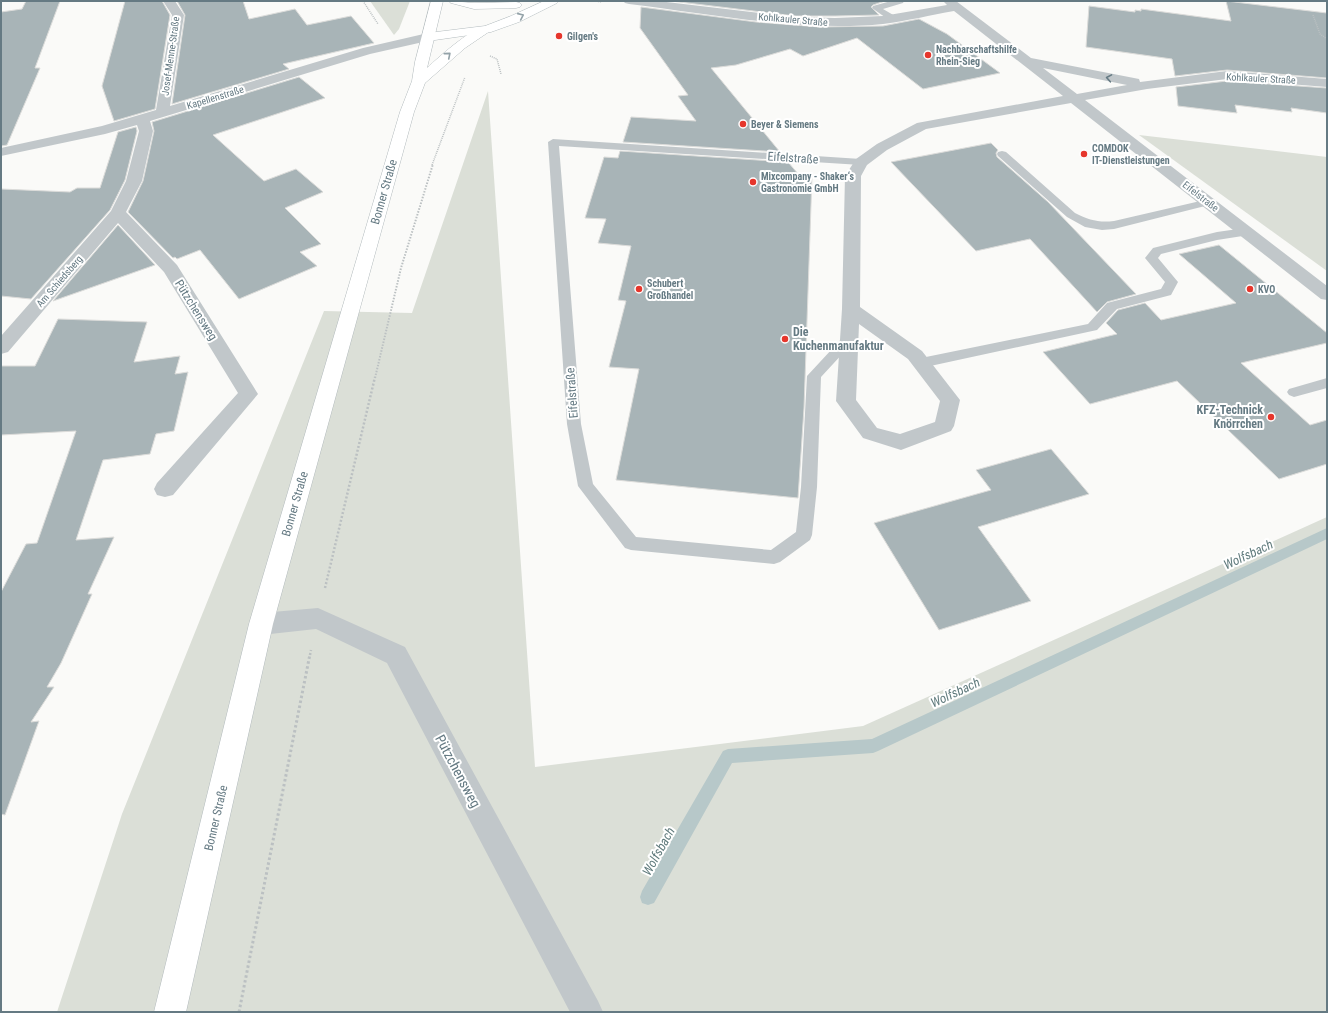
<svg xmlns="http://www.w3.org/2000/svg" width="1328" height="1013" font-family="'Roboto Condensed',sans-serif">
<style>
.green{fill:#dbdfd7}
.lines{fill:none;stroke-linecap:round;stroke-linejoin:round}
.stream{fill:#b7c8c9;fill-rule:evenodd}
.building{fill:#a8b4b7;stroke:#dcdcda}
.secondary-casing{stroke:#b3bcbf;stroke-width:1}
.primary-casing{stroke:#b2babd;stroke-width:1}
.path-far3{stroke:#bbc0c2;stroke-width:1.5;stroke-dasharray:1 1;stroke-linecap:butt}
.path-far2{stroke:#bbc0c2;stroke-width:2;stroke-dasharray:1.5 1.5;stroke-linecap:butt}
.path-far1{stroke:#bbc0c2;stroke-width:2.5;stroke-dasharray:2 2;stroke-linecap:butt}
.path{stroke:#bbc0c2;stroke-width:3;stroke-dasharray:2.5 2.5;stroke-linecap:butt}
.lane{fill:#c1c7ca;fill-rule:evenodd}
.street{fill:#c1c7ca;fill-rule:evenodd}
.secondary{fill:#fff;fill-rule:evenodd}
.primary{fill:#fff;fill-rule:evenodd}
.oneway{stroke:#93a2a8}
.oneway2{stroke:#657a83}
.poi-dot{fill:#e6362c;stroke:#fff;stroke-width:1.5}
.labels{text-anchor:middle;stroke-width:4;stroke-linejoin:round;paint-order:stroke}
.far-street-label{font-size:10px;fill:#657a83;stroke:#fff}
.far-poi-label{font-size:10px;font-weight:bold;fill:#657a83;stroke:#fff;text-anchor:start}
.street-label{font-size:12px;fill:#657a83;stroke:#fff}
.poi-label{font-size:12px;font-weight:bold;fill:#657a83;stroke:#fff;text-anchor:start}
.water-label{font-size:13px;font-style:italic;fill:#5f7a7c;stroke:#fff}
.near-street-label{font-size:14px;fill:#657a83;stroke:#fff}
</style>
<rect width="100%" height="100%" fill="#fafaf8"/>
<g class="green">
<path d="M370,1H410L399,29L394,35Z"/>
<path d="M488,91L535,767L863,726L1327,517V1012H57L122,814L324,311L412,313Z"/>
<path d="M1139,135L1327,157V271Z"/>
</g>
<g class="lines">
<path class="stream" d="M1327,528V539L878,751L873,753L732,763L654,903L648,905L642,903L640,897L642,891L723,751L728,749L872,739Z"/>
</g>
<g class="building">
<path d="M26,1H60L35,68H40L7,145L1,146V12L22,9Z"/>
<path d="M125,1H162L170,15L155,109L114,121L102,86Z"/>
<path d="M177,1H243L249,19L295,9L307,25L351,16L374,43L283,64L289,69L172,104L185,15Z"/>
<path d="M671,1H885L873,5L871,7L879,15L835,16H795Z"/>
<path d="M1226,1L1327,13V78L1227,70L1175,76L1172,59L1086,47L1089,6L1135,12V10L1141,11V9L1231,21Z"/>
<path d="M641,7L756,22L820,27L883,26L919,19L947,34L1000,73L923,89L857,38L803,56L790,49L736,65L711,68L780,152L623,142L631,117L696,121L678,96L688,95L640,28Z"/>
<path d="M299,77L325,98L213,135L264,181L296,169L323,192L285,208L321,244L300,252L317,266L239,299L200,250L177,259L175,257L173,258L128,212L143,181L154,131L152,122Z"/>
<path d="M1227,81L1327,88V113L1291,108L1292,112L1235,105L1237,113L1178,106L1176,87Z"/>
<path d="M136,127L137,131L125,180L110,210L31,299L1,296V189L70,192L77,188H100L118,132Z"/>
<path d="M991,143L998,150L996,153L997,157L1048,202L1136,294L1107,302L1097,312L1030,239L976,251L891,162Z"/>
<path d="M620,151L788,162L799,175L812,176L804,408L798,498L616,480L639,369L609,367L626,301L618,300L631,246L598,243L606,219L585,218L604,157L618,158Z"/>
<path d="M118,225L155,265L53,301Z"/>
<path d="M1219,245L1327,333V343L1241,363L1310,425L1327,420V464L1279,479L1177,381L1090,404L1043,352L1117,334L1106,323L1118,310L1145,303L1161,320L1236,303L1179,254Z"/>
<path d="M58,319L147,322L134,362L180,356L175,374L188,372L174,431L156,434L150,454L103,460L76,540L114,537L88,594H92L61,663L47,687H54L31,722L39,721L5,815L1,814V592L26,544L37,543L76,431L1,435V366H35Z"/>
<path d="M1051,449L1089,494L978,527L1031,601L939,630L874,523L991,490L976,470Z"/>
</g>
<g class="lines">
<g class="secondary-casing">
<path id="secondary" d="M544,1H559L557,3L519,22L491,32L428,41L424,40L422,37L424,34L428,33L485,26L511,16Z"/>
</g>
<g class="primary-casing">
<g id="primary">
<path d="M431,1H443L427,68C439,57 476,23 491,26L493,29L465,48L425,83L414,112L273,624L186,1012H154L249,624L400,112L412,81L415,62Z"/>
<path d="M449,1L474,3L516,2L520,3L522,5L520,7L516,8L474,9L451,3Z"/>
</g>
</g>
<g class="path-far3">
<path d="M363,1L378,24"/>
<path d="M594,1L602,2"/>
<path d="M1313,15L1320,34L1327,39"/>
<path d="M490,56L497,59L501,74"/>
<path d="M432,165L465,77"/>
</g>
<path class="path-far2" d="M375,378L401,268L433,164"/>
<g class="path-far1">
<path d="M325,588L375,377"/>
<path d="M310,655L311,650"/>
</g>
<path class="path" d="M239,1012L310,654"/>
<g class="lane">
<path d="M891,1H904L903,3L883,9L895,16L896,18L895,20H889L872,8L873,6Z"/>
<path d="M553,139L861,159L866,162L861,165L559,146L581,424L593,484L636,537L771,550L796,532L801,487L807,376L845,335L850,334L855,335L857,338L821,377L817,487L812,535L810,540L780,562L774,564L631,550L625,548L578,486L567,424L548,142Z"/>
<path d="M1002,151L1006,152L1075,213C1089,220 1099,223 1114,221L1209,199L1213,200L1215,202L1213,204L1114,229L1102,230L1085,227L1067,217L998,156L997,154L998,152Z"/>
<path d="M1245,228L1249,229L1251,232L1249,235L1217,240L1161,254L1158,258L1178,282L1171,295L1117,309L1097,330L921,368L916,366L914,363L916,360L921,358L1088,324L1107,303L1161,289L1165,282L1145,258L1153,248L1217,232Z"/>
<path d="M1327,378V388L1294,397L1289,395L1287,392L1289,389Z"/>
</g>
<g class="street">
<path d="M163,1H175L184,15L170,106L363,48L428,33L432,34L434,37L432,40L370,54L150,121L153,131L142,181L126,212L177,265L258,394L173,495L165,497L157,495L154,489L157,483L238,393L164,272L118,223L8,352L1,354V336L111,211L126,181L139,131L137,125L105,134L1,156V148L102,126L156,110L172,15Z"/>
<path d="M623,1H658L795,17L835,18L883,16L947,5L943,1H956L1031,58L1134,78L1139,79L1140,82L1227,71L1327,79V87L1227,79L1147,89L1085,100L1327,286V300L1321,299L1071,103L926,129L887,150L867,165L861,176L860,307L922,351L960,400L954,426L951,431L901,450L863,438L836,401L842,309L845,176L856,159L877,144L917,123L1063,96L954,11C931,15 907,21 883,24C801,32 711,14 629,4L625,3ZM1043,68L1127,85L1077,94ZM859,324L908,359L940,401L935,422L900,434L877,428L856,400Z"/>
<path d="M318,608L405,647L598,1001L603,1012H570L387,663L316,629L261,635L252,631L249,624L252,617L261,613Z"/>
</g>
<use href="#secondary" class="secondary"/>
<use href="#primary" class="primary"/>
</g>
<defs><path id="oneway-chevron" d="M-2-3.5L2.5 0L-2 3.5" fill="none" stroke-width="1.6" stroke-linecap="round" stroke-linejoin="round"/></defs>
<g class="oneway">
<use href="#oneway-chevron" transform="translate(521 16) rotate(-24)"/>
<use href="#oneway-chevron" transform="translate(448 55) rotate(-40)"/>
</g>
<use class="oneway2" href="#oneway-chevron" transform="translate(1109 78) rotate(-170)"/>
<g class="poi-dot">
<circle cx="559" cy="36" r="4"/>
<circle cx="928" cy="55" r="4"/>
<circle cx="743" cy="124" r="4"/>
<circle cx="1084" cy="154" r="4"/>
<circle cx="753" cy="182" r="4"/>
<circle cx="639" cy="289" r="4"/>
<circle cx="1250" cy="289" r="4"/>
<circle cx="785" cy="339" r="4"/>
<circle cx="1271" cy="417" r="4"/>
</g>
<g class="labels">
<g class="far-street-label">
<text transform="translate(793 19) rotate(5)" y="4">Kohlkauler Straße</text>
<text transform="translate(170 56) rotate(-82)" y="4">Josef-Menne-Straße</text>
<text transform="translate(1261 78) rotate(3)" y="4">Kohlkauler Straße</text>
<text transform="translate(215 97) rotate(-17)" y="4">Kapellenstraße</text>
<text transform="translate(1201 196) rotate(38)" y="4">Eifelstraße</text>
<text transform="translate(59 281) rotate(-49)" y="4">Am Schiedsberg</text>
</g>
<g class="far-poi-label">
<text x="567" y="40">Gilgen's</text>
<text x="936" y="53">Nachbarschaftshilfe<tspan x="936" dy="12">Rhein-Sieg</tspan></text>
<text x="751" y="128">Beyer &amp; Siemens</text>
<text x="1092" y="152">COMDOK<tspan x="1092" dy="12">IT-Dienstleistungen</tspan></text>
<text x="761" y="180">Mixcompany - Shaker‘s<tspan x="761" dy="12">Gastronomie GmbH</tspan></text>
<text x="647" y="287">Schubert<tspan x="647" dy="12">Großhandel</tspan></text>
<text x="1258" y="293">KVO</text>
</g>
<g class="street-label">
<text transform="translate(793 158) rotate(4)" y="4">Eifelstraße</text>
<text transform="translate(384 192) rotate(-74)" y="4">Bonner Straße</text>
<text transform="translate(196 310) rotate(58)" y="4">Pützchensweg</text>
<text transform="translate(572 393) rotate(-94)" y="4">Eifelstraße</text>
<text transform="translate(295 504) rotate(-74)" y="4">Bonner Straße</text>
<text transform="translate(216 818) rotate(-77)" y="4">Bonner Straße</text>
</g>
<g class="poi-label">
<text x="793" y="336">Die<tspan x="793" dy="14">Kuchenmanufaktur</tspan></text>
<text x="1263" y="414" text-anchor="end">KFZ-Technick<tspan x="1263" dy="14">Knörrchen</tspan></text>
</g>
<g class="water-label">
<text transform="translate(1248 554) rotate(-25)" y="5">Wolfsbach</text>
<text transform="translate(955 692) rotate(-25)" y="5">Wolfsbach</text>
<text transform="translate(658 851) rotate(-61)" y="5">Wolfsbach</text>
</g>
<g class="near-street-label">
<text transform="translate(458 771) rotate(62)" y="5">Pützchensweg</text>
</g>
</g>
<rect width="1328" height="1013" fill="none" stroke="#657a83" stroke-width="4"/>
</svg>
